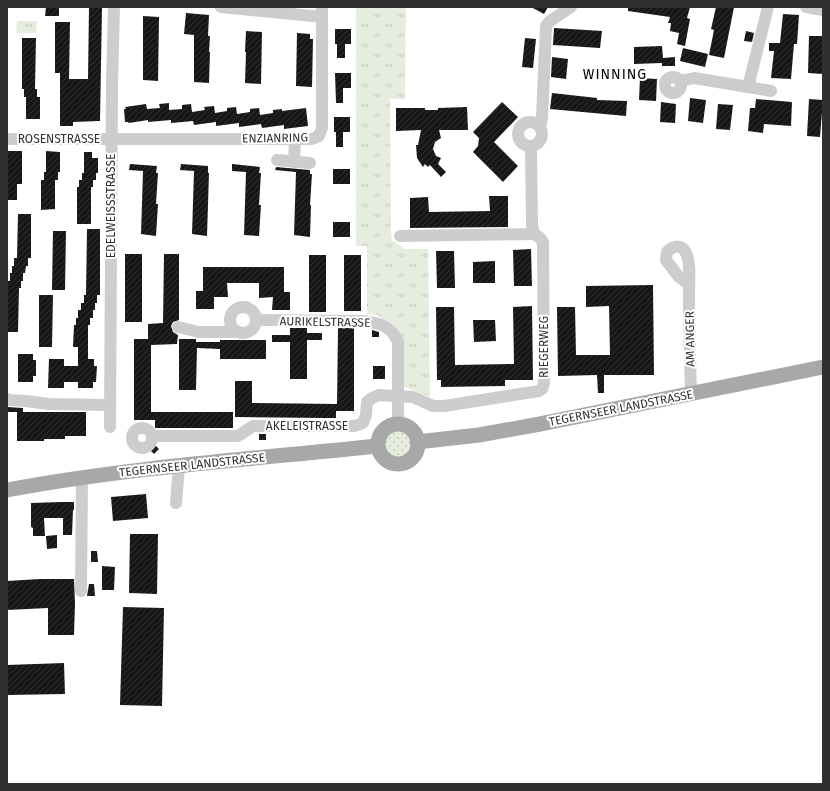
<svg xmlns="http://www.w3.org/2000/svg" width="830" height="791" font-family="'Fira Sans',sans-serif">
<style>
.grass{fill:url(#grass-dots)}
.park{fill:url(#park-tufts)}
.building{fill:url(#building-hatch)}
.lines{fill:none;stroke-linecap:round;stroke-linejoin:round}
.minor{stroke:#cdcdcd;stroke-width:12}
.major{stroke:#a8a8a8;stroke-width:15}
.labels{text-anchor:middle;stroke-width:4;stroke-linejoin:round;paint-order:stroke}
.street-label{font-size:12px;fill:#303030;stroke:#fff}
.quarter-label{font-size:14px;letter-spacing:1px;fill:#000;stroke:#fff}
</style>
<defs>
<pattern id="grass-dots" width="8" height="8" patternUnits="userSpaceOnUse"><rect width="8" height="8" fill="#e7edde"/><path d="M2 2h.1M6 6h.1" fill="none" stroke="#c6ccbf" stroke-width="1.8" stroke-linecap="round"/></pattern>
<pattern id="park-tufts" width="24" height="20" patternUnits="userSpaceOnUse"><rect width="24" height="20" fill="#e7edde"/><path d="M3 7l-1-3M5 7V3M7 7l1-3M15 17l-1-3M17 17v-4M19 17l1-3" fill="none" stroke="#c6ccbf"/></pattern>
<pattern id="building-hatch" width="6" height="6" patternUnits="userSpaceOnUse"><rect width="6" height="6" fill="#171717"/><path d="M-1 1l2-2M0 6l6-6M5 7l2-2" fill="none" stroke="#303030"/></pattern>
</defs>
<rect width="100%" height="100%" fill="#fff"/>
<circle class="grass" cx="399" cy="444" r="15"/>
<g class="park">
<path d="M356,7H406L405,99H390L391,232L392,240L405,249H428L430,397L402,386L403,348L378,315L367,314V246H356Z"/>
<path d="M17,21H37L36,33H16Z"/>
</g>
<g class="building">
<path d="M46,7H59V16H45Z"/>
<path d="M89,7L102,8L100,121L73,122V126H60V73H55V22H70L69,79H88Z"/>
<path d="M531,7H548L544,14Z"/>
<path d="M628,7H690L687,18L690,19L685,46L677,44L679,33L670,31L671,23H668L670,17L628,11Z"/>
<path d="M716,7H734L724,58L709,55L714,30L711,29Z"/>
<path d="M186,13L209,15L208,36H210L209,52H210L209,83L194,82V35L184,34Z"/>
<path d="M783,14L799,15L797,44H794L791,79L771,78L774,51H769V43H780Z"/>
<path d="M143,16L159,17L158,81L143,80Z"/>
<path d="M554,28L602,31L600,48L553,45Z"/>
<path d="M335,29H351V44H345V58H337V44H335Z"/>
<path d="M246,31L262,32L261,84L245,83L246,52H245Z"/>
<path d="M746,31L754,33L752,42L744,41Z"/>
<path d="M297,33L310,34V39H313L312,87L296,86Z"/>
<path d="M809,36H823V74L808,73Z"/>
<path d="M22,38H36L35,89H37V97H40V119H26V97H24V89H22Z"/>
<path d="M525,38L536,39L533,68L522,67Z"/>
<path d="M662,46L663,58L675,57V66H662V63L634,64V47Z"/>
<path d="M683,48L708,54L705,67L680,61Z"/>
<path d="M552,57L568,59L566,79L551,77Z"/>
<path d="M335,73H351V88H343V103H336Z"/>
<path d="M640,78L657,79L656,101L639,100Z"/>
<path d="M552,93L597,98V100L627,101L626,116L550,109Z"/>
<path d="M690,98L706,100L703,123L688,121Z"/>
<path d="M756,99L792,102L791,126L764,124L763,133L748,131L750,108H755Z"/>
<path d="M809,99L823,100L820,137L807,136Z"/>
<path d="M502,102L518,117L494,142L518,166L503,182L473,152L478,146L479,138L473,132Z"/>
<path d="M661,102L676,104L675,123L660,122Z"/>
<path d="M169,103V110L182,109V105L191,104L192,112L205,110L204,107L214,106L215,113L227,111V108L236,107L237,114L250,112V109L259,108L260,115L273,113V110L282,109V111L306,108L308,126L284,129V125L262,128L261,124L239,127V123L216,126V122L194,125L193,121L171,123V120L148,122V120L129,123L128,122H125L124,109H126L125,107L146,104L147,109L160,108L159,104Z"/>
<path d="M718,104L733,105L730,130L716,129Z"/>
<path d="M467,107L468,130H439L441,138L435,142L433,149L436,156L441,158L438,164L446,172L441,177L430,165L428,167L425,164L423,167L417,158L416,145H418L421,130L396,131V108H425V110H438V108Z"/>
<path d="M334,117H350V132H343V147H336V132H334Z"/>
<path d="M7,151H22V184H17V200H7Z"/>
<path d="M46,151L60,152V172H58V180H55V209L41,210V180H44V172H46Z"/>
<path d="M84,152H92V158H98V173H96V180H93V187H91V224H77V187H79V180H82V173H84Z"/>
<path d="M130,164L157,166L156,173H158L156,204H158L156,236L141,234L143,171L129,170Z"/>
<path d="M181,164L208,166V173H209L207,236L192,234L194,171L180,170Z"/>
<path d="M232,164L260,167L259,173H261L259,205H261L259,236L244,235L246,172L232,171Z"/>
<path d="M276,167L310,170V174H312L310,205H311L310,237L294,235L296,172L275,170Z"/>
<rect x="333" y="169" width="17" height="15"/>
<path d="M489,196H508V227L410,228V198L428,197L429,212L490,211Z"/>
<path d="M18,214H31V258H28V266H26L25,273H23V281H21V288H19L18,332H7V288L8,281H10V273H12V266H14V258H17Z"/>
<rect x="333" y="222" width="17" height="15"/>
<path d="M87,229H100V295H97V303H95V310H93V318H90V325H88V359H94V366H97L96,382H93V388H78V382H64V388H48L49,359H64V366H78V347H73L74,325H76V318H78V310H81V303H84V295H86Z"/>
<path d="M53,231H66L65,290H52Z"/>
<path d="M531,249L532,286H514L513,250Z"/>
<path d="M436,251H454L455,288H437Z"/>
<rect x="125" y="254" width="17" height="68"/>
<path d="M164,254H179V320L173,322L171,326L173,332L178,335L177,344L151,345V412H233V428H155V420H134V339H148V324L163,323Z"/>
<rect x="309" y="255" width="17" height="57"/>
<rect x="344" y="255" width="17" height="56"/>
<path d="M495,261V283H473V262Z"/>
<path d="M203,267H284V292H290V310H272L273,297L259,298V283H227L228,297H214V309H196V291H203Z"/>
<path d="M653,285L654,375H604V393H598L597,375L558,376L557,307H575L576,355H610L609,306L586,307V286Z"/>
<path d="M39,295H53L52,347H39Z"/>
<path d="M532,306L533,380H505V386L441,387V380H437L436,307H454L455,365L514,364L513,307Z"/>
<path d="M473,320H495L496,341L474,342Z"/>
<path d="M290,328H307V333H322V340H307V379H290V342H272V335H290Z"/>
<path d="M338,328H354V411H336V418H326L235,417V381H252V403L337,404Z"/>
<path d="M372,330L379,332V337H372Z"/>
<path d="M179,339H196V342H220V340H266V359H220V349L197,348L196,390H179Z"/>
<path d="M18,354H33V360H36V376H33V382H18Z"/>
<rect x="373" y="366" width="12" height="13"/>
<path d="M7,407L23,408V412H86V436H65V439H44V441H17V412H7Z"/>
<rect x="259" y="434" width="7" height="6"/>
<path d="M154,444L159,449L154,454L149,449Z"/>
<path d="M146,494L148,518L113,521L111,497Z"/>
<path d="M61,502H74V510H73L72,535H63V518H44L45,536H33V528L31,527V503Z"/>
<path d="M130,534H158L157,594L129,593Z"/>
<path d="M57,535V548L47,549L46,536Z"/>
<path d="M91,551H97L98,562H91Z"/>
<path d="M102,566L115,567L114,590H102Z"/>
<path d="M40,579H74L75,603L74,635H48V608L7,610V581Z"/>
<path d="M89,584H94L95,596H87Z"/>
<path d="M123,607L164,608L162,706L120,705Z"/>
<path d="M64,663L65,694L7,695V665Z"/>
</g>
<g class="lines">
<g class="minor">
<path d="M221,7L322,17"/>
<path d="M806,7L823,10"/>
<circle cx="673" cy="85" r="8"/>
<path d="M680,81L694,78L748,87L771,91"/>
<path d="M748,87L768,7"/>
<circle cx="530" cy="134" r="12"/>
<path d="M540,127L542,118L546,26L550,21L571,7"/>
<path d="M7,139H312L319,136L322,128V7"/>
<path d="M277,160L310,163"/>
<path d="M294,162L295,139"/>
<path d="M400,236L534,234"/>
<path d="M689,284L679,277L666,260L667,252C673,245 682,244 686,253C691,262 689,282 689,293C689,326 690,360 691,394"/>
<circle cx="243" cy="320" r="13"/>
<path d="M256,320L363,321C380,323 391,326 398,342V424"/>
<path d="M178,327L199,332H238"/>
<path d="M7,399L10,400L26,401L49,404L110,405"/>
<path d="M110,427L112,83L114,7"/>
<circle cx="142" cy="438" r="10"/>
<path d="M152,436H238L253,426H355L363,423L366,415L367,402L372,398L379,395L413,397L433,406H444L539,391L542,389L544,383L543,242L539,237L534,234L532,225L531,147"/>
<path d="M176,503L179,466"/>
<path d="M81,591L82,477"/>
</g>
<g class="major">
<circle cx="398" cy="444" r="20"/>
<path d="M417,442L479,435L540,424L823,367"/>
<path d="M7,490C130,467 254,459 378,446"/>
</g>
</g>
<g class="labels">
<g class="street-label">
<text transform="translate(275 138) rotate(-1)" y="4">ENZIANRING</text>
<text x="59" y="143">ROSENSTRASSE</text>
<text transform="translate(111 206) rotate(-90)" y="4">EDELWEISSSTRASSE</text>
<text transform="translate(325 322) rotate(1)" y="4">AURIKELSTRASSE</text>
<text transform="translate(690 339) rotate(-91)" y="4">AM ANGER</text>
<text transform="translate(544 347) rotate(-90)" y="4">RIEGERWEG</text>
<text transform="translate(621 408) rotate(-11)" y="4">TEGERNSEER LANDSTRASSE</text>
<text x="307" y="430">AKELEISTRASSE</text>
<text transform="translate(192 465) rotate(-6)" y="4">TEGERNSEER LANDSTRASSE</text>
</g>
<g class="quarter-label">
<text x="615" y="79">WINNING</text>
</g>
</g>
<rect width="830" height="791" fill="none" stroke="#303030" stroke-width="16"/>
</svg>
